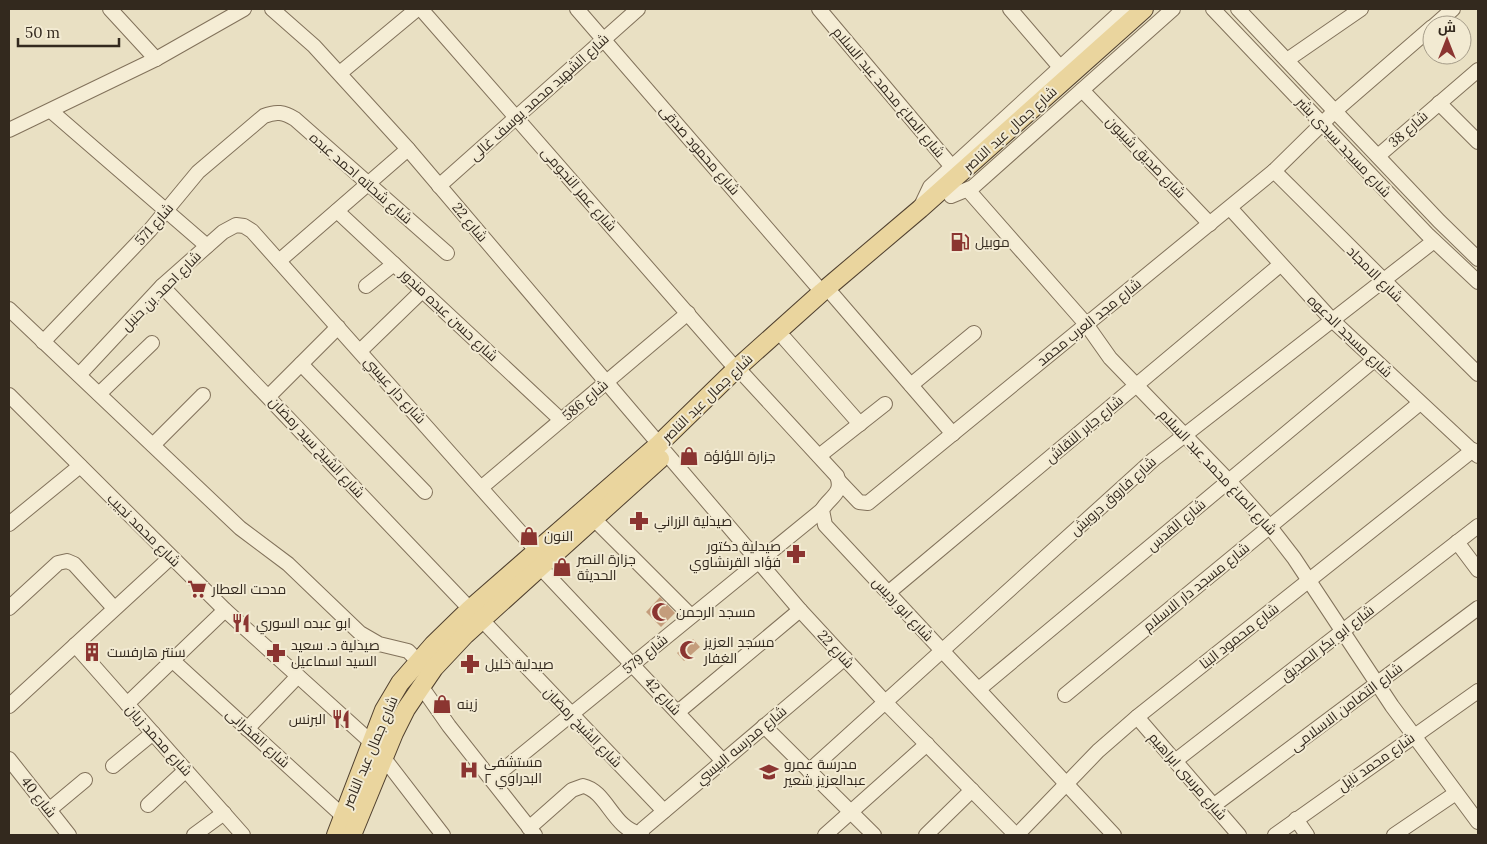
<svg xmlns="http://www.w3.org/2000/svg" width="1487" height="844" font-family="Lora,Cairo,serif">
<style>
.building{fill:#c49d7c}
.lines{fill:none;stroke-linecap:round;stroke-linejoin:round}
.minor-casing{stroke:#82725b;stroke-width:16}
.major-casing{stroke:#50402f;stroke-width:20}
.minor{stroke:#f5edd5;stroke-width:14}
.major{stroke:#ead59e;stroke-width:18}
.labels{text-anchor:middle;stroke-width:4;stroke-linejoin:round;paint-order:stroke}
.street-label{font-size:14px;fill:#33291e;stroke:#f2ead2}
.poi-label{font-size:14px;fill:#33291e;stroke:#f2ead2;text-anchor:start}
</style>
<rect width="100%" height="100%" fill="#e9e0c3"/>
<g class="building">
<path d="M660,597L675,613L661,627L646,612Z"/>
<path d="M693,639L700,647L684,661L677,653Z"/>
</g>
<g class="lines">
<g class="minor-casing">
<g id="minor">
<path d="M110,9L156,59"/>
<path d="M272,9L314,46L408,149L659,444"/>
<path d="M421,9L736,369"/>
<path d="M577,9L822,292"/>
<path d="M819,9L958,174"/>
<path d="M1010,9L1059,66"/>
<path d="M1213,9L1427,234L1478,282"/>
<path d="M1238,9L1439,221L1478,259"/>
<path d="M1435,25L1453,9"/>
<path d="M1287,60L1361,9"/>
<path d="M340,73L417,9"/>
<path d="M1082,90L1210,224"/>
<path d="M1439,103L1478,142"/>
<path d="M51,111L207,246"/>
<path d="M9,130L156,59L244,9"/>
<path d="M1378,156L1478,70"/>
<path d="M1274,171L1478,374"/>
<path d="M439,186L638,9"/>
<path d="M968,190L1086,324L1110,358L1229,481L1270,527L1294,558L1392,706L1478,822"/>
<path d="M951,196L973,187L1173,9"/>
<path d="M921,206L930,187L1124,9"/>
<path d="M1230,208L1332,320L1478,456"/>
<path d="M337,211L561,420"/>
<path d="M279,261L408,149"/>
<path d="M162,286L470,609"/>
<path d="M366,286L394,264"/>
<path d="M827,288L953,434"/>
<path d="M9,309L240,528L288,564L360,633L379,644L408,651L418,661"/>
<path d="M785,339L860,424"/>
<path d="M43,342L150,230L198,172L264,116C276,111 284,112 295,119L447,253"/>
<path d="M360,351L422,291"/>
<path d="M301,364L425,492"/>
<path d="M79,375L162,286L223,232L236,225L244,226L252,231L537,551"/>
<path d="M744,375L837,476C844,494 829,497 822,510L825,525L1114,835"/>
<path d="M911,385L974,333"/>
<path d="M99,394L152,343"/>
<path d="M9,395L225,610L371,742"/>
<path d="M269,396L338,327"/>
<path d="M153,445L203,395"/>
<path d="M666,453L800,610L885,702L1016,835"/>
<path d="M819,456L885,404"/>
<path d="M839,481L859,502L868,503L1274,171L1335,111L1432,27"/>
<path d="M482,487L688,313"/>
<path d="M595,520L691,616"/>
<path d="M9,524L80,466"/>
<path d="M1457,542L1478,570"/>
<path d="M540,567L723,761"/>
<path d="M888,593L1280,265"/>
<path d="M9,608L58,563L67,561L74,564L114,608"/>
<path d="M482,620L664,811"/>
<path d="M75,645L243,835"/>
<path d="M172,660L343,816"/>
<path d="M421,686L449,726L535,835"/>
<path d="M979,689L1374,360"/>
<path d="M1065,695L1420,403"/>
<path d="M127,704L225,610"/>
<path d="M9,706L171,557"/>
<path d="M678,712L800,610"/>
<path d="M1137,717L1239,835"/>
<path d="M764,726L874,835"/>
<path d="M247,729L298,676"/>
<path d="M383,757L443,835"/>
<path d="M9,759L69,835"/>
<path d="M1175,761L1478,526"/>
<path d="M113,766L153,733"/>
<path d="M809,771L1154,459L1434,241"/>
<path d="M492,779L822,510"/>
<path d="M148,805L186,770"/>
<path d="M1213,806L1478,608"/>
<path d="M49,810L85,780"/>
<path d="M1296,819L1307,835"/>
<path d="M529,828L572,790L583,786C607,791 613,829 641,834"/>
<path d="M194,835L224,813"/>
<path d="M641,835L643,829L845,658"/>
<path d="M825,835L927,744"/>
<path d="M926,835L972,790"/>
<path d="M1017,835L1098,751L1137,717L1473,450"/>
<path d="M1275,835L1478,691"/>
<path d="M1394,835L1456,793"/>
</g>
</g>
<g class="major-casing">
<g id="major">
<path d="M336,835L384,710L400,683L433,645L470,609L659,444L736,369L822,292L920,209L1144,9"/>
<path d="M352,835L394,733L406,709L434,668L465,635L660,459"/>
</g>
</g>
<use href="#minor" class="minor"/>
<use href="#major" class="major"/>
</g>
<defs>
<g id="fuel-bare" transform="scale(1.5)"><path d="M-5.5-6h7V0h2V4h1.3V-2.5L3-4.5l.8-.8L6-3V5H2.5V1h-1V6h-7ZM-4.2-4.7v3.2H.2V-4.7Z" fill="#8b3531" stroke="#f2ead2" stroke-width="2.5" paint-order="stroke"/></g>
<g id="shop-bare" transform="scale(1.5)"><path d="M-5-2.5h2.3a2.7 3.5 0 0 1 5.4 0H5L5.5 6h-11ZM-1.5-2.5h3a1.5 2.3 0 0 0-3 0Z" fill="#8b3531" stroke="#f2ead2" stroke-width="2.5" paint-order="stroke"/></g>
<g id="pharmacy-bare" transform="scale(1.5)"><path d="M-2-6h4v4h4v4h-4v4h-4v-4h-4v-4h4Z" fill="#8b3531" stroke="#f2ead2" stroke-width="2.5" paint-order="stroke"/></g>
<g id="supermarket-bare" transform="scale(1.5)"><path d="M-6-5.5h2.5l.6 2H6L4.5 2H-2.5L-4.4-4H-6ZM-1.5 3.2a1.3 1.3 0 1 0 .1 0ZM3 3.2a1.3 1.3 0 1 0 .1 0Z" fill="#8b3531" stroke="#f2ead2" stroke-width="2.5" paint-order="stroke"/></g>
<g id="mosque-bare" transform="scale(1.5)"><path d="M3.5-4.9A6 6 0 1 0 3.5 4.9A5 5 0 1 1 3.5-4.9Z" fill="#8b3531" stroke="#f2ead2" stroke-width="2.5" paint-order="stroke"/></g>
<g id="restaurant-bare" transform="scale(1.5)"><path d="M-5-6h1v4h1v-4h1v4h1v-4h1v5L-1.5 .5V6h-2V.5L-5-1ZM5-6V6H3V1.5H1.5Q1.5-4 5-6Z" fill="#8b3531" stroke="#f2ead2" stroke-width="2.5" paint-order="stroke"/></g>
<g id="building-bare" transform="scale(1.5)"><path d="M-4-6H4V6H1V3H-1V6H-4ZM-2.5-4.3h1.7v1.8h-1.7ZM.8-4.3h1.7v1.8H.8ZM-2.5-1h1.7V.8h-1.7ZM.8-1h1.7V.8H.8Z" fill="#8b3531" stroke="#f2ead2" stroke-width="2.5" paint-order="stroke"/></g>
<g id="hospital-bare" transform="scale(1.5)"><path d="M-5-5h3v3.5h4V-5h3V5h-3V1.5h-4V5h-3Z" fill="#8b3531" stroke="#f2ead2" stroke-width="2.5" paint-order="stroke"/></g>
<g id="school-bare" transform="scale(1.5)"><path d="M0-5L7-2L0 1L-7-2ZM-4 1L0 2.5L4 1V4Q0 6-4 4Z" fill="#8b3531" stroke="#f2ead2" stroke-width="2.5" paint-order="stroke"/></g>
</defs>
<g fill-rule="evenodd">
<use href="#fuel-bare" x="960" y="242"/>
<use href="#shop-bare" x="689" y="456"/>
<use href="#pharmacy-bare" x="639" y="521"/>
<use href="#shop-bare" x="529" y="536"/>
<use href="#pharmacy-bare" x="796" y="554"/>
<use href="#shop-bare" x="562" y="567"/>
<use href="#supermarket-bare" x="197" y="589"/>
<use href="#mosque-bare" x="661" y="612"/>
<use href="#restaurant-bare" x="241" y="623"/>
<use href="#mosque-bare" x="689" y="650"/>
<use href="#building-bare" x="92" y="652"/>
<use href="#pharmacy-bare" x="276" y="653"/>
<use href="#pharmacy-bare" x="470" y="664"/>
<use href="#shop-bare" x="442" y="704"/>
<use href="#restaurant-bare" x="341" y="719"/>
<use href="#hospital-bare" x="469" y="770"/>
<use href="#school-bare" x="769" y="772"/>
</g>
<g class="labels">
<g class="street-label">
<text transform="translate(889 92) rotate(50)" y="5">شارع الصاغ محمد عبد السلام</text>
<text transform="translate(539 97) rotate(-42)" y="5">شارع الشهيد محمد يوسف غالى</text>
<text transform="translate(1010 129) rotate(-42)" y="5">شارع جمال عبد الناصر</text>
<text transform="translate(1408 129) rotate(-41)" y="5">شارع 38</text>
<text transform="translate(1344 147) rotate(47)" y="5">شارع مسجد سيدى بشر</text>
<text transform="translate(700 150) rotate(49)" y="5">شارع محمود صدقى</text>
<text transform="translate(1146 157) rotate(46)" y="5">شارع صديق شيبون</text>
<text transform="translate(361 178) rotate(41)" y="5">شارع شحاته احمد عبده</text>
<text transform="translate(579 189) rotate(49)" y="5">شارع عمر النجومى</text>
<text transform="translate(470 222) rotate(50)" y="5">شارع 22</text>
<text transform="translate(154 224) rotate(-49)" y="5">شارع 571</text>
<text transform="translate(1375 274) rotate(45)" y="5">شارع الامجاد</text>
<text transform="translate(161 291) rotate(-45)" y="5">شارع احمد بن حنبل</text>
<text transform="translate(449 315) rotate(43)" y="5">شارع حسن عبده مندور</text>
<text transform="translate(1089 322) rotate(-39)" y="5">شارع مجد العرب محمد</text>
<text transform="translate(1350 336) rotate(44)" y="5">شارع مسجد الدعوه</text>
<text transform="translate(395 390) rotate(48)" y="5">شارع دار عيسي</text>
<text transform="translate(707 398) rotate(-44)" y="5">شارع جمال عبد الناصر</text>
<text transform="translate(585 400) rotate(-40)" y="5">شارع 586</text>
<text transform="translate(1084 429) rotate(-40)" y="5">شارع جابر النقاش</text>
<text transform="translate(317 447) rotate(47)" y="5">شارع الشيخ سيد رمضان</text>
<text transform="translate(1218 472) rotate(47)" y="5">شارع الصاغ محمد عبد السلام</text>
<text transform="translate(1113 496) rotate(-42)" y="5">شارع فاروق درويش</text>
<text transform="translate(1176 525) rotate(-40)" y="5">شارع القدس</text>
<text transform="translate(144 530) rotate(45)" y="5">شارع محمد نجيب</text>
<text transform="translate(1196 587) rotate(-39)" y="5">شارع مسجد دار الاسلام</text>
<text transform="translate(903 609) rotate(47)" y="5">شارع ابو رديس</text>
<text transform="translate(1239 636) rotate(-38)" y="5">شارع محمود البنا</text>
<text transform="translate(1327 643) rotate(-38)" y="5">شارع ابو بكر الصديق</text>
<text transform="translate(836 649) rotate(47)" y="5">شارع 22</text>
<text transform="translate(645 654) rotate(-39)" y="5">شارع 579</text>
<text transform="translate(663 696) rotate(47)" y="5">شارع 42</text>
<text transform="translate(1346 707) rotate(-37)" y="5">شارع التضامن الاسلامى</text>
<text transform="translate(583 727) rotate(46)" y="5">شارع الشيخ رمضان</text>
<text transform="translate(258 738) rotate(42)" y="5">شارع الفخرانى</text>
<text transform="translate(159 740) rotate(48)" y="5">شارع محمد زيان</text>
<text transform="translate(741 745) rotate(-40)" y="5">شارع مدرسه البيسي</text>
<text transform="translate(370 752) rotate(-67)" y="5">شارع جمال عبد الناصر</text>
<text transform="translate(1376 762) rotate(-35)" y="5">شارع محمد نايل</text>
<text transform="translate(1188 776) rotate(49)" y="5">شارع مرسى ابراهيم</text>
<text transform="translate(39 797) rotate(52)" y="5">شارع 40</text>
</g>
<g class="poi-label">
<text x="975" y="247">موبيل</text>
<text x="704" y="461">جزارة اللؤلؤة</text>
<text x="654" y="526">صيدلية الزراني</text>
<text x="544" y="541">النون</text>
<text x="781" y="551" text-anchor="end">صيدلية دكتور<tspan x="781" dy="16">فؤاد القرنشاوي</tspan></text>
<text x="577" y="564">جزارة النصر<tspan x="577" dy="16">الحديثة</tspan></text>
<text x="212" y="594">مدحت العطار</text>
<text x="676" y="617">مسجد الرحمن</text>
<text x="256" y="628">ابو عبده السوري</text>
<text x="704" y="647">مسجد العزيز<tspan x="704" dy="16">الغفار</tspan></text>
<text x="291" y="650">صيدلية د. سعيد<tspan x="291" dy="16">السيد اسماعيل</tspan></text>
<text x="107" y="657">سنتر هارفست</text>
<text x="485" y="669">صيدلية خليل</text>
<text x="457" y="709">زينه</text>
<text x="326" y="724" text-anchor="end">البرنس</text>
<text x="484" y="767">مستشفى<tspan x="484" dy="16">البدراوي ٢</tspan></text>
<text x="784" y="769">مدرسة عمرو<tspan x="784" dy="16">عبدالعزيز شعير</tspan></text>
</g>
</g>
<rect width="1487" height="844" fill="none" stroke="#33291e" stroke-width="20"/>
<g transform="translate(1447 40)"><circle r="24" fill="#f2ead2" stroke="#a69d8a"/>
<path d="M0-4L9 19L0 12L-9 19Z" fill="#8b3531"/>
<text y="-8" font-size="14" font-weight="bold" text-anchor="middle" fill="#33291e">ش</text>
</g>
<path d="M18 38v8h101v-8" fill="none" stroke="#33291e" stroke-width="2.5"/>
<text x="25" y="38" font-size="15" fill="#33291e" stroke="#f2ead2" stroke-width="4" paint-order="stroke">50 m</text>
</svg>
